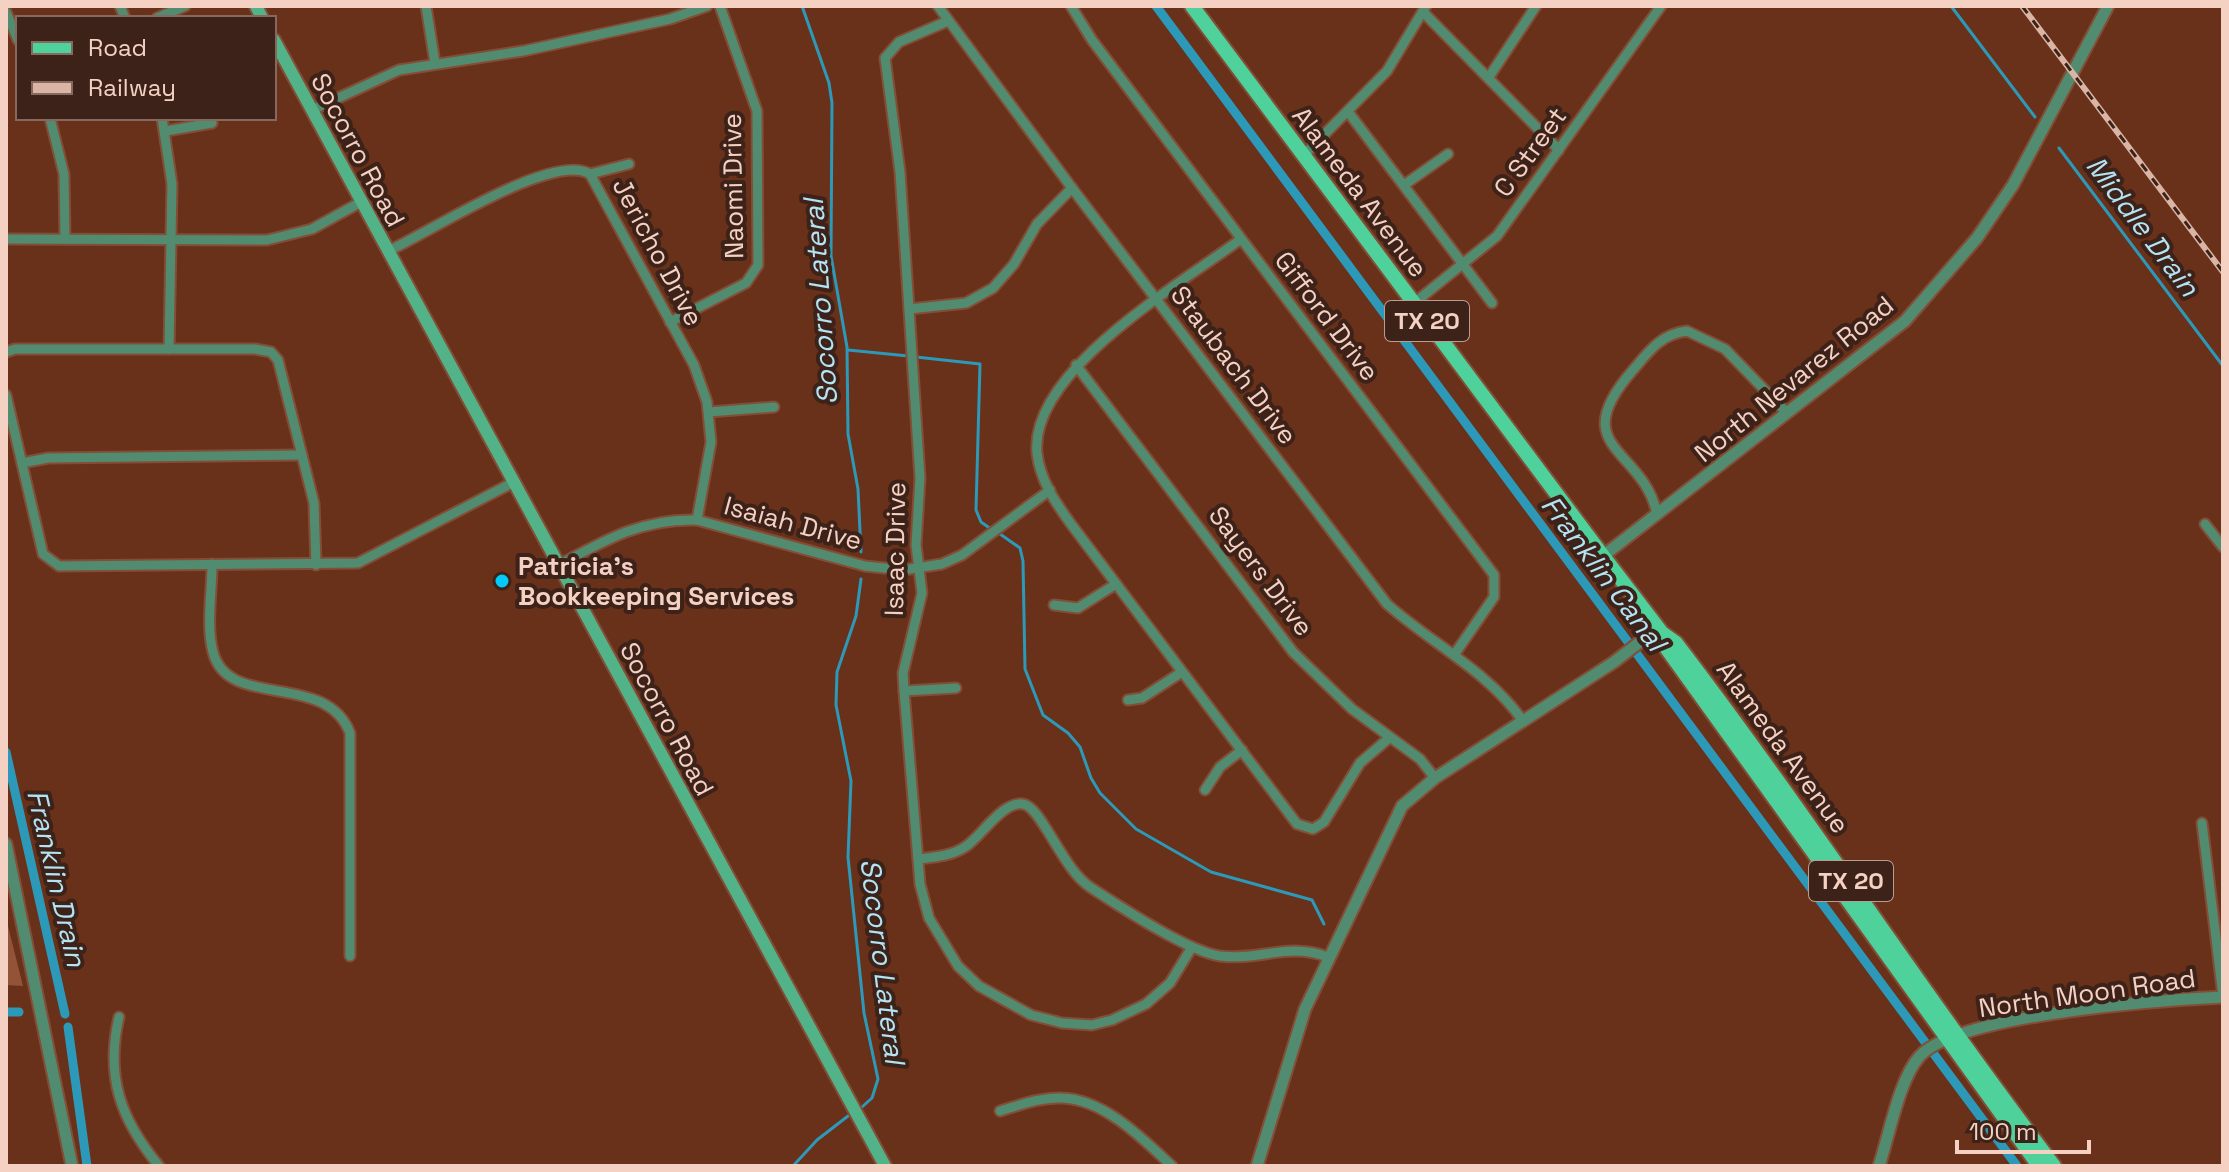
<svg xmlns="http://www.w3.org/2000/svg" width="2229" height="1172" font-family="'Space Grotesk',sans-serif">
<style>
.green{fill:#925339}
.lines{fill:none;stroke-linecap:round;stroke-linejoin:round}
.stream{stroke:#2d99b9;stroke-width:3}
.canal{stroke:#2d99b9;stroke-width:9}
.minor-casing{stroke:#824e38;stroke-width:13}
.tertiary-casing{stroke:#824e38;stroke-width:15}
.secondary-casing{stroke:#824e38;stroke-width:16}
.primary-casing{stroke:#824e38;stroke-width:18}
.minor{stroke:#528c70;stroke-width:9}
.tertiary{stroke:#528c70;stroke-width:11}
.secondary{stroke:#53b388;stroke-width:12}
.primary{stroke:#4ed19a;stroke-width:14}
.rail-casing{stroke:#dab4a4;stroke-width:6}
.rail{stroke:#3c2218;stroke-width:3;stroke-dasharray:9;stroke-linecap:butt}
.poi-dot{fill:#02cbf9;stroke:#3c2218;stroke-width:3}
.labels{text-anchor:middle;stroke-width:8;stroke-linejoin:round;paint-order:stroke}
.shield{fill:#3c2218;stroke:#bd9c90;stroke-width:2}
.shield-label{font-size:24px;font-weight:bold;fill:#f4d1c3}
.street-label{font-size:26px;fill:#f4d1c3;stroke:#3c2218}
.poi-label{font-size:26px;font-weight:bold;fill:#f4d1c3;stroke:#3c2218;text-anchor:start}
.water-label{font-size:28px;font-style:italic;fill:#b4e3f4;stroke:#3c2218}
</style>
<rect width="100%" height="100%" fill="#69311a"/>
<path class="green" d="M6,918L23,986L6,985Z"/>
<g class="lines">
<g class="stream">
<path d="M802,6L829,83L832,103L831,256L847,347L848,434L858,489L861,552"/>
<path d="M1951,6L2035,117"/>
<path d="M2059,148L2223,366"/>
<path d="M848,350L908,356"/>
<path d="M916,357L980,364L976,510L981,522L991,529"/>
<path d="M1000,534L1020,548L1023,561L1025,669L1043,715L1068,733L1080,747L1091,778L1100,793L1136,829L1211,872L1312,900L1324,924"/>
<path d="M861,579L856,616L837,672L836,705L851,781L848,857L864,1013L878,1079L872,1098L862,1107"/>
<path d="M793,1166L817,1140L848,1116"/>
</g>
<g class="canal">
<path d="M1156,6L2017,1166"/>
<path d="M6,752L65,1014"/>
<path d="M6,1012H19"/>
<path d="M68,1027L87,1166"/>
</g>
<g class="minor-casing">
<g id="minor">
<path d="M120,6L125,18"/>
<path d="M426,6L435,63"/>
<path d="M938,6L1072,188L1387,604C1432,644 1488,671 1523,721"/>
<path d="M1071,6L1092,40L1494,575V597L1454,655"/>
<path d="M6,12L18,40"/>
<path d="M1423,12L1559,150"/>
<path d="M157,18L185,6"/>
<path d="M948,21L899,42L885,58L900,172L920,478L916,545L922,593L903,673L904,691L920,884L929,918L958,966L979,986L1031,1015L1062,1023L1092,1025L1112,1020L1146,1004L1170,983L1192,947"/>
<path d="M1489,77L1536,6"/>
<path d="M312,110L399,70L523,51L670,19L707,6"/>
<path d="M1349,113L1492,303"/>
<path d="M50,118L64,174L65,239"/>
<path d="M162,118L172,184L169,349"/>
<path d="M166,131L212,123"/>
<path d="M1303,156L1387,71L1426,6"/>
<path d="M590,174L629,164"/>
<path d="M1404,185L1448,154"/>
<path d="M6,239L267,240L312,229L361,202"/>
<path d="M1241,239C1182,283 1029,371 1037,453C1040,480 1055,502 1071,524L1297,824L1313,829L1324,822L1360,763L1389,738"/>
<path d="M388,251C427,234 553,151 590,174L694,365L707,402L711,442L697,520"/>
<path d="M1413,304L1497,236L1661,6"/>
<path d="M909,309L966,303L993,288L1014,264L1037,224L1072,188"/>
<path d="M670,322L746,283L758,265L757,111L720,6"/>
<path d="M6,352L15,349H255L271,352L278,360L314,503L316,565"/>
<path d="M1076,365L1293,652L1352,709L1420,759L1435,778"/>
<path d="M6,395L43,554L59,566L358,563L514,482"/>
<path d="M709,412L774,407"/>
<path d="M22,463L48,458L302,455"/>
<path d="M1657,514C1643,447 1564,449 1633,370C1649,351 1661,334 1687,331L1725,349L1787,413"/>
<path d="M2205,524L2223,547"/>
<path d="M212,564C212,592 206,626 213,652C228,711 326,670 350,733V956"/>
<path d="M559,565C605,540 643,518 697,520L865,566L903,570L942,564L962,555L1050,490"/>
<path d="M1054,605L1078,608L1116,584"/>
<path d="M904,691L956,688"/>
<path d="M1128,700L1142,698L1182,672"/>
<path d="M1205,790L1220,767L1242,750"/>
<path d="M2202,823L2223,996"/>
<path d="M918,859C935,857 951,856 965,847C981,837 1002,801 1023,804C1041,806 1063,870 1090,887C1119,906 1187,951 1220,956C1259,961 1287,942 1328,957"/>
<path d="M119,1017C105,1077 121,1120 159,1166"/>
<path d="M1000,1111C1020,1105 1041,1097 1062,1098C1104,1099 1143,1139 1172,1166"/>
</g>
</g>
<g class="tertiary-casing">
<g id="tertiary">
<path d="M1603,556L1905,321L1977,238L2013,185L2108,6"/>
<path d="M6,844L72,1166"/>
<path d="M1257,1166L1305,1009L1402,806L1435,778L1614,662L1658,628"/>
<path d="M1879,1166C1889,1136 1899,1080 1919,1057C1956,1014 2163,1000 2223,997"/>
</g>
</g>
<g class="secondary-casing">
<g id="secondary">
<path d="M256,6L262,18"/>
<path d="M274,40L885,1166"/>
</g>
</g>
<g class="primary-casing">
<g id="primary">
<path d="M1192,6L1603,556L1662,633L1676,643C1807,814 1923,995 2054,1166"/>
<path d="M1663,635L1667,649L2039,1166"/>
</g>
</g>
<use href="#minor" class="minor"/>
<use href="#tertiary" class="tertiary"/>
<use href="#secondary" class="secondary"/>
<use href="#primary" class="primary"/>
<g class="rail-casing">
<path id="rail" d="M2022,6L2223,272"/>
</g>
<use href="#rail" class="rail"/>
</g>
<circle class="poi-dot" cx="502" cy="581" r="8"/>
<g class="labels">
<g class="shield">
<rect x="1385" y="301" width="84" height="40" rx="6"/>
<rect x="1809" y="861" width="84" height="40" rx="6"/>
</g>
<g class="shield-label">
<text x="1427" y="329">TX 20</text>
<text x="1851" y="889">TX 20</text>
</g>
<g class="street-label">
<text transform="translate(358 150) rotate(62)" y="9">Socorro Road</text>
<text transform="translate(1530 152) rotate(-54)" y="9">C Street</text>
<text transform="translate(733 186) rotate(-91)" y="9">Naomi Drive</text>
<text transform="translate(1360 192) rotate(53)" y="9">Alameda Avenue</text>
<text transform="translate(658 252) rotate(62)" y="9">Jericho Drive</text>
<text transform="translate(1327 316) rotate(53)" y="9">Gifford Drive</text>
<text transform="translate(1234 365) rotate(53)" y="9">Staubach Drive</text>
<text transform="translate(1794 379) rotate(-39)" y="9">North Nevarez Road</text>
<text transform="translate(793 523) rotate(15)" y="9">Isaiah Drive</text>
<text transform="translate(895 549) rotate(-89)" y="9">Isaac Drive</text>
<text transform="translate(1261 571) rotate(53)" y="9">Sayers Drive</text>
<text transform="translate(667 719) rotate(62)" y="9">Socorro Road</text>
<text transform="translate(1783 747) rotate(54)" y="9">Alameda Avenue</text>
<text transform="translate(2087 993) rotate(-8)" y="9">North Moon Road</text>
</g>
<g class="poi-label">
<text x="518" y="575">Patricia's<tspan x="518" dy="30">Bookkeeping Services</tspan></text>
</g>
<g class="water-label">
<text transform="translate(2143 226) rotate(53)" y="10">Middle Drain</text>
<text transform="translate(820 302) rotate(-94)" y="10">Socorro Lateral</text>
<text transform="translate(1604 573) rotate(53)" y="10">Franklin Canal</text>
<text transform="translate(57 878) rotate(77)" y="10">Franklin Drain</text>
<text transform="translate(883 961) rotate(83)" y="10">Socorro Lateral</text>
</g>
</g>
<rect width="2229" height="1172" fill="none" stroke="#f4d1c3" stroke-width="16"/>
<rect x="16" y="16" width="260" height="104" fill="#3c2218" stroke="#86685c" stroke-width="2"/>
<rect x="32" y="42" width="40" height="12" fill="#4ed19a" stroke="#86685c" stroke-width="2"/>
<text x="88" y="56" font-size="24" fill="#f4d1c3">Road</text>
<rect x="32" y="82" width="40" height="12" fill="#dab4a4" stroke="#86685c" stroke-width="2"/>
<text x="88" y="96" font-size="24" fill="#f4d1c3">Railway</text>
<path d="M1957 1140v12h132v-12" fill="none" stroke="#f4d1c3" stroke-width="4"/>
<text x="1969" y="1140" font-size="24" fill="#f4d1c3" stroke="#3c2218" stroke-width="6" paint-order="stroke">100 m</text>
</svg>
